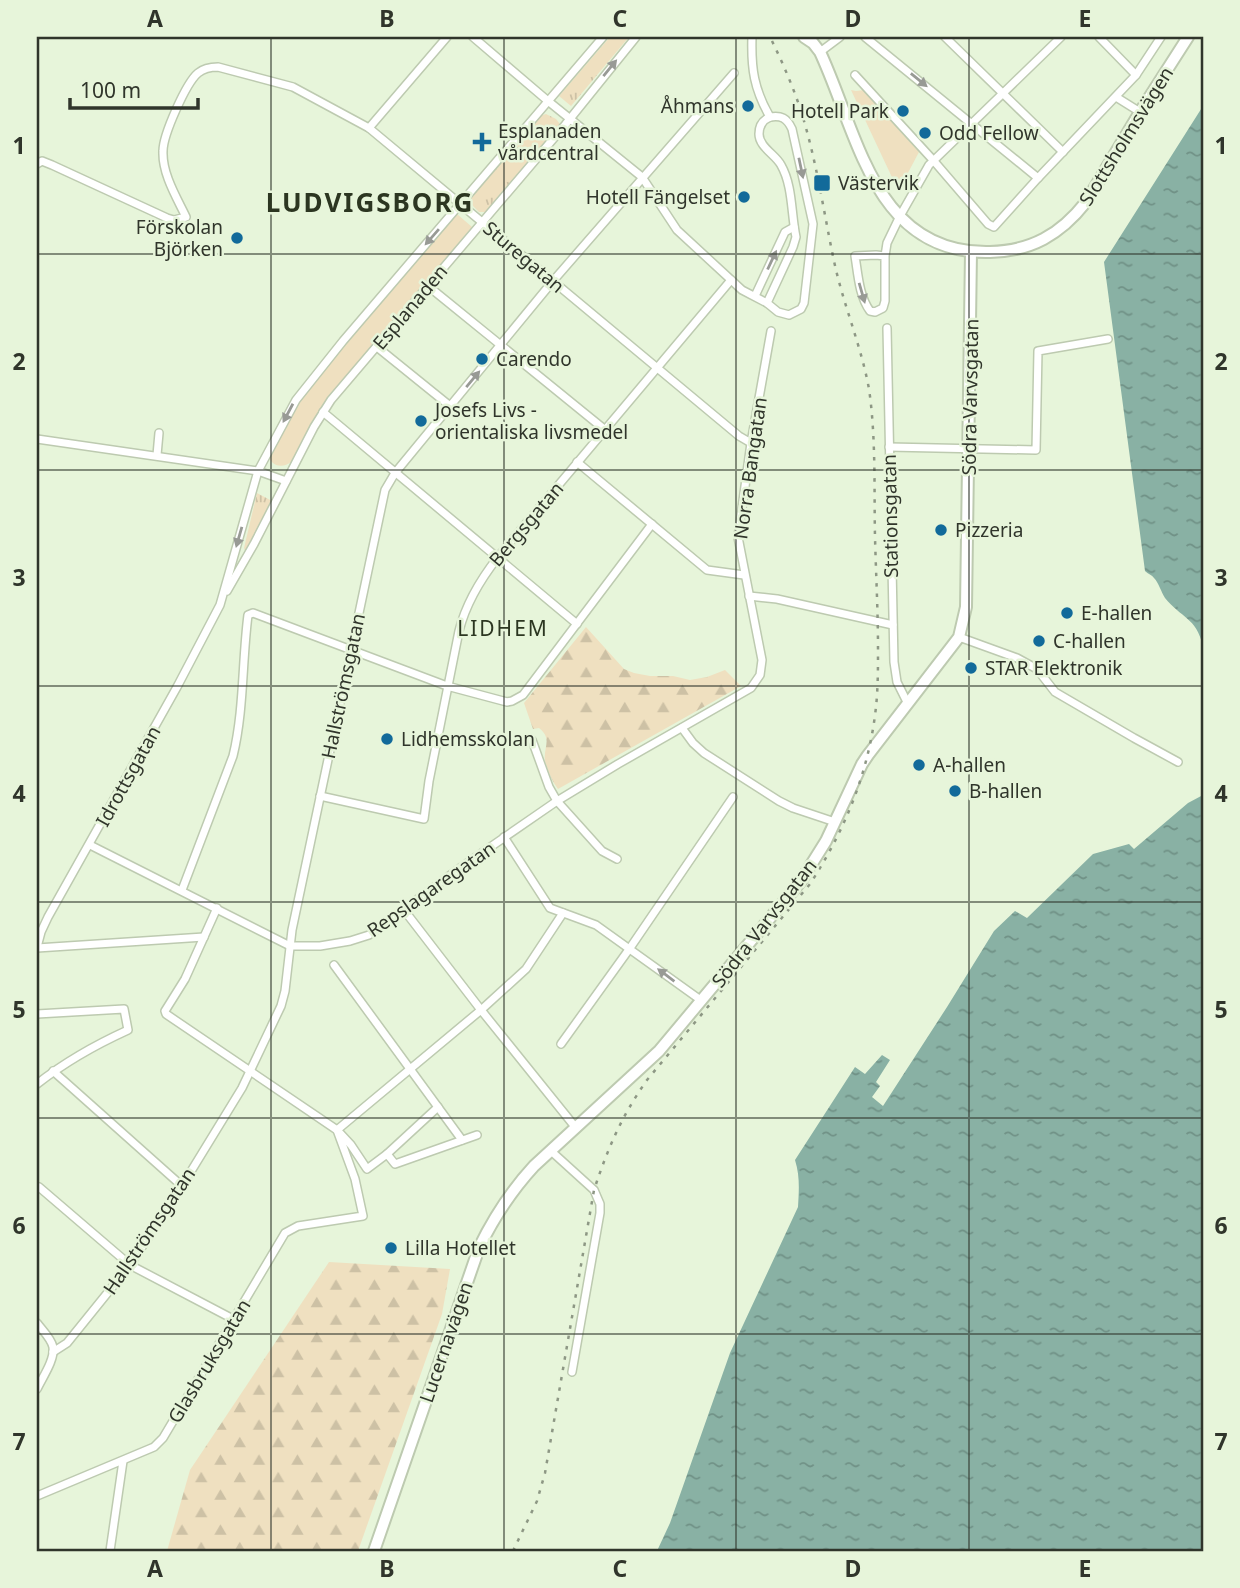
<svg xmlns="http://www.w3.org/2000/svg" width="1240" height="1588" font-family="'Noto Sans',sans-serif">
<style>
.grass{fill:url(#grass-tufts)}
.forest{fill:url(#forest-firs)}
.green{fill:#efe0c0}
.water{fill:url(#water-ripples)}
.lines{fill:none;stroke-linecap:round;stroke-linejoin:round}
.street-casing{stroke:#bdcab0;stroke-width:10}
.secondary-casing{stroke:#bdcab0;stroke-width:14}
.street{stroke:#fff;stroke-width:7}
.secondary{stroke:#fff;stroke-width:10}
.rail{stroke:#8d9784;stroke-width:2.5;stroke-dasharray:3.5 7;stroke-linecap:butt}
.oneway{fill:#989a95}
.grid{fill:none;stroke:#30352b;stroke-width:2;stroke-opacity:0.55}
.poi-dot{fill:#126a9a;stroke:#e7f5da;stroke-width:2.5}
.labels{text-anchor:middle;stroke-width:5;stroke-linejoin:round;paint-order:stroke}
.poi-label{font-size:19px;fill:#30352b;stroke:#e7f5da;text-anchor:start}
.street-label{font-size:19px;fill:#30352b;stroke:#e7f5da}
.neighbourhood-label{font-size:21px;letter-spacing:2px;fill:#2c3621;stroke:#e7f5da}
.district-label{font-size:26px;font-weight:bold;letter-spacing:2px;fill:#2c3621;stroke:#e7f5da}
.neatline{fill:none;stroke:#30352b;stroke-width:2.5}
.grid-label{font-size:23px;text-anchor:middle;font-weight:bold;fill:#30352b}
</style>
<defs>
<pattern id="grass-tufts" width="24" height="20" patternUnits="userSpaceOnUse" patternTransform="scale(1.75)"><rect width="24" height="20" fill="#efe0c0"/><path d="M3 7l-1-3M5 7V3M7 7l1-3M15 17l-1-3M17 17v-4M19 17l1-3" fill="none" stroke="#cdc1a5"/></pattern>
<pattern id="forest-firs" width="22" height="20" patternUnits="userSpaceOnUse" patternTransform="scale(1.75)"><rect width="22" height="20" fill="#efe0c0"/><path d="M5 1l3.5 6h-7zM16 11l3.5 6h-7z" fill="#cdc1a5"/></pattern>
<pattern id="water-ripples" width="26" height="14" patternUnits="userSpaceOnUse" patternTransform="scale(1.75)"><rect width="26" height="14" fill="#89b1a4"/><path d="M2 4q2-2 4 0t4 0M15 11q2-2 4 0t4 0" fill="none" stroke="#709186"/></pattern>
</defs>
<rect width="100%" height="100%" fill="#e7f5da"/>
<g class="grass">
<path d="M610,37H629L571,106L559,96Z"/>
<path d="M546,114L556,119L560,124L486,212H479L471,204L470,198L540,116Z"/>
<path d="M257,493L272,501L247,549L245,550L244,548Z"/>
</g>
<g class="forest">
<path d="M586,627L624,669L634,673L650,676H673L690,680L707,677L725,670L741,686L558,789C552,781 548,771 545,761C543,747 553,739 539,728L533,729L524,703Z"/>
<path d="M329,1262L450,1269L442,1314L358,1551H167L190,1470Z"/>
</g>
<g class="green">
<path d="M851,90L856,91L864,90L919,152L901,186L897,188Z"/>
<path d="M457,214L472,227L321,407L291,462C284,468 272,467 269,457L294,409L306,391Z"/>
</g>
<g class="water">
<path d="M1203,106V646C1196,617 1181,618 1165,598C1161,592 1159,583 1154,578C1152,575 1148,574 1145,571L1104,262Z"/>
<path d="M1203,795V1551H657L670,1523L730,1353L798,1207C799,1190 800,1176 795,1160L855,1067L865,1074L882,1055L890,1060L876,1082L880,1086L872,1097L883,1106L947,1007L994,931L1015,911L1027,918L1093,854L1129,844L1134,849L1188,803Z"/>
</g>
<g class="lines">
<g class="street-casing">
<g id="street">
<path d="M473,37L548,101L642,177L677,230L742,290L767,303L778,312L789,315L801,309L804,303L813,224L792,129C787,118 781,115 770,117"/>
<path d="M752,37C751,69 754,89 770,117"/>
<path d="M865,37L1038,178"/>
<path d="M945,37L1063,152"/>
<path d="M1099,37L1136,75"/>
<path d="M820,52L840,37"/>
<path d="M855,75L933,160L988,224L994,227L1038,178L1136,75L1161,37"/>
<path d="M1116,97L1140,112"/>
<path d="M369,128L447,37"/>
<path d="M37,164L42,161L52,165L167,218L174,220L186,217C177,198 162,174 163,151C163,135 186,83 198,73C204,68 210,67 218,67L293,87L369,128L739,436L751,443"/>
<path d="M885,256L876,255L855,256C858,274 859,296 870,311L875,312L883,308L885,301V256L887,243L900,216L929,165L1061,37"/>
<path d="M428,286L604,429"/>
<path d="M755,296L785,232L794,227"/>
<path d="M767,303L793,247L796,237C791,214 793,186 781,165C776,155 759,147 759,134C759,126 763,120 770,117"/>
<path d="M887,328L894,662L897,682L907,702"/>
<path d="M377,347L450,406"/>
<path d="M323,412L577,624"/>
<path d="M37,439L258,471L286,481"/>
<path d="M889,447L1036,450L1038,351L1108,339"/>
<path d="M157,455L159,433"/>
<path d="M577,462L707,570L744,575"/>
<path d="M227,591L254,544L314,427L331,400L565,125L636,37"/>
<path d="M749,596L777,599L893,625"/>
<path d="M959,637L1017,658L1037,669L1055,692L1134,738L1178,762"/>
<path d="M682,728L693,743L704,753L779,801L793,808L835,822"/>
<path d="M532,740L549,787L557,801L602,851L617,859"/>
<path d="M320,796L424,819L429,781L459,631C466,603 480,580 498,557L731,280"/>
<path d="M504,837L550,908L596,925L702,1001"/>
<path d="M90,845L290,946H320L350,941L369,935L460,868L557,801L618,764L751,688L760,675L762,660L738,537L751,443L771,331"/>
<path d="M182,890L233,756C244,711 242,662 248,615L253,613L447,686L507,702L512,701L523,695L652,524"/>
<path d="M404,910L481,1010L576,1128"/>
<path d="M37,947L41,932L48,917L177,687L220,605L258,471L296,400L343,341L603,37"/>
<path d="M37,948L204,937"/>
<path d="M334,965L462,1140"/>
<path d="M37,1014L124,1009L128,1030C95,1045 65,1062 37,1084"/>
<path d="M561,1044L630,948L733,797"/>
<path d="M53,1071L182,1186"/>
<path d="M477,1135L395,1164L387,1154L367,1169L351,1145L337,1130L481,1010L526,969L563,913"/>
<path d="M551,1151L594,1190L600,1204V1213L572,1372"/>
<path d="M387,1154L438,1107"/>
<path d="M39,1187L130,1265L233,1319"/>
<path d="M37,1323C42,1330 51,1338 53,1347C55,1360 42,1378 37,1389"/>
<path d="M53,1352L67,1343L130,1265L182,1186L242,1088L281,1006L285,991L292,930L385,490L395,473L553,281L734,73"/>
<path d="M37,1496L154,1447L163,1438L285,1233L298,1226L363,1216L355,1179L337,1130L166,1014L165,1011L185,979L217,908"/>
<path d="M110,1551L123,1461"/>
</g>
</g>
<g class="secondary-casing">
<g id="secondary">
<path d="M804,37L813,43L820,52C858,133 874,255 990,252C1031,251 1060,235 1086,202L1140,112L1188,37"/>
<path d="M374,1551L479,1248C494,1217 511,1191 534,1166L659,1051L801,881L826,841L862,764L868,755L959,637L966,607L971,252"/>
</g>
</g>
<use href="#street" class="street"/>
<use href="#secondary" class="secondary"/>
<path class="rail" d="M513,1551L537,1501L545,1473L594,1190C608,1148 621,1117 647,1080L810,884C845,830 869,772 876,707C878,688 878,668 878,649C878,612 876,575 875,537C874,488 876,437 869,389C861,345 843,304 834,261C823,209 816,156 799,105C791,82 781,59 770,37"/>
</g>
<defs><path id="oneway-solid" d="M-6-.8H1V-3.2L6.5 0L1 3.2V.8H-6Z" transform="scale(1.75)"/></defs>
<g class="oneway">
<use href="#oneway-solid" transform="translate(610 68) rotate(-51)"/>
<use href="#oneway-solid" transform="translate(919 80) rotate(39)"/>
<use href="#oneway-solid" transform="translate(801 168) rotate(78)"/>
<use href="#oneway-solid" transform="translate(432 237) rotate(131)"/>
<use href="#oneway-solid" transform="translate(772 260) rotate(-65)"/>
<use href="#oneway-solid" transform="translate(862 293) rotate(74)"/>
<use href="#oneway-solid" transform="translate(473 379) rotate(-50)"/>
<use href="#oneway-solid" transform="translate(288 413) rotate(118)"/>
<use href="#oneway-solid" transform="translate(239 537) rotate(106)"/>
<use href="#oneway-solid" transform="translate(666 975) rotate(-143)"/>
</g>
<path class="grid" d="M271,37V1551M504,37V1551M736,37V1551M969,37V1551M37,254H1203M37,470H1203M37,686H1203M37,902H1203M37,1118H1203M37,1334H1203"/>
<g class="poi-dot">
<circle cx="748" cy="106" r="7"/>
<circle cx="903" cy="111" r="7"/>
<circle cx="925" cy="133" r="7"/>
<path d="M478.5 131.5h7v7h7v7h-7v7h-7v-7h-7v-7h7z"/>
<rect x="813" y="174" width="18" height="18" rx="3.5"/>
<circle cx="744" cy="197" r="7"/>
<circle cx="237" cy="238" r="7"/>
<circle cx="482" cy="359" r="7"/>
<circle cx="421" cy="421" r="7"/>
<circle cx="941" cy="530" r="7"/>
<circle cx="1067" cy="613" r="7"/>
<circle cx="1039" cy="641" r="7"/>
<circle cx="971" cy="668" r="7"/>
<circle cx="387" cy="739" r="7"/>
<circle cx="919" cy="765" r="7"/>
<circle cx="955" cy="791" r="7"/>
<circle cx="391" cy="1248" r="7"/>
</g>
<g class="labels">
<g class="poi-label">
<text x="734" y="113" text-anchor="end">Åhmans</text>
<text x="889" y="118" text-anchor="end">Hotell Park</text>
<text x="498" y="138">Esplanaden<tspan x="498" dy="22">vårdcentral</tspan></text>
<text x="939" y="140">Odd Fellow</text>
<text x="838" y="190">Västervik</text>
<text x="730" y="204" text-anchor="end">Hotell Fängelset</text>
<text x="223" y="234" text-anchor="end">Förskolan<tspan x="223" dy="22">Björken</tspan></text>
<text x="496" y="366">Carendo</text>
<text x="435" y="417">Josefs Livs -<tspan x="435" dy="22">orientaliska livsmedel</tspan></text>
<text x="955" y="537">Pizzeria</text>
<text x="1081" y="620">E-hallen</text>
<text x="1053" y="648">C-hallen</text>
<text x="985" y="675">STAR Elektronik</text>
<text x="401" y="746">Lidhemsskolan</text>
<text x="933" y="772">A-hallen</text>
<text x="969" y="798">B-hallen</text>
<text x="405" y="1255">Lilla Hotellet</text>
</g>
<g class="street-label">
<text transform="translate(1126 136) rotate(-58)" y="7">Slottsholmsvägen</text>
<text transform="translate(524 257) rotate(40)" y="7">Sturegatan</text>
<text transform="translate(410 307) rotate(-50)" y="7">Esplanaden</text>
<text transform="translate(970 397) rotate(-89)" y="7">Södra Varvsgatan</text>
<text transform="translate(750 468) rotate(-82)" y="7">Norra Bangatan</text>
<text transform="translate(890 516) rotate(-91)" y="7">Stationsgatan</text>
<text transform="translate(526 524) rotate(-50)" y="7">Bergsgatan</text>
<text transform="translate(343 686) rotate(-78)" y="7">Hallströmsgatan</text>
<text transform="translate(128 776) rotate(-61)" y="7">Idrottsgatan</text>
<text transform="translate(431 889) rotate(-35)" y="7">Repslagaregatan</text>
<text transform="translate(764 923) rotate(-52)" y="7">Södra Varvsgatan</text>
<text transform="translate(149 1231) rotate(-56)" y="7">Hallströmsgatan</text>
<text transform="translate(446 1342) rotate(-71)" y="7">Lucernavägen</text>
<text transform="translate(209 1361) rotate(-59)" y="7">Glasbruksgatan</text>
</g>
<g class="neighbourhood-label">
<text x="503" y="636">LIDHEM</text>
</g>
<g class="district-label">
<text x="370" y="212">LUDVIGSBORG</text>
</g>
</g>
<rect width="1240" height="1588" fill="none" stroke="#e7f5da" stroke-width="77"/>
<path d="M70 98v10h128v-10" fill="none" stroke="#30352b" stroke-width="3.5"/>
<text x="80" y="98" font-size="21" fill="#30352b" stroke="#e7f5da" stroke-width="5" paint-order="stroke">100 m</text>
<rect x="38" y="38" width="1164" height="1512" class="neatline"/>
<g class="grid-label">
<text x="155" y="27">A</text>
<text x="387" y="27">B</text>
<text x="620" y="27">C</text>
<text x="853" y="27">D</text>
<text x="1085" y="27">E</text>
<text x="19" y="154">1</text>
<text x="1221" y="154">1</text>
<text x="19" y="370">2</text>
<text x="1221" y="370">2</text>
<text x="19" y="586">3</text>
<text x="1221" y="586">3</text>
<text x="19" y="802">4</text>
<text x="1221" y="802">4</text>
<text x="19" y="1018">5</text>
<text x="1221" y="1018">5</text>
<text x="19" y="1234">6</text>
<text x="1221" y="1234">6</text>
<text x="19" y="1450">7</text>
<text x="1221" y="1450">7</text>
<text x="155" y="1577">A</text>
<text x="387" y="1577">B</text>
<text x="620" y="1577">C</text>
<text x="853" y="1577">D</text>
<text x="1085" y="1577">E</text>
</g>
</svg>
